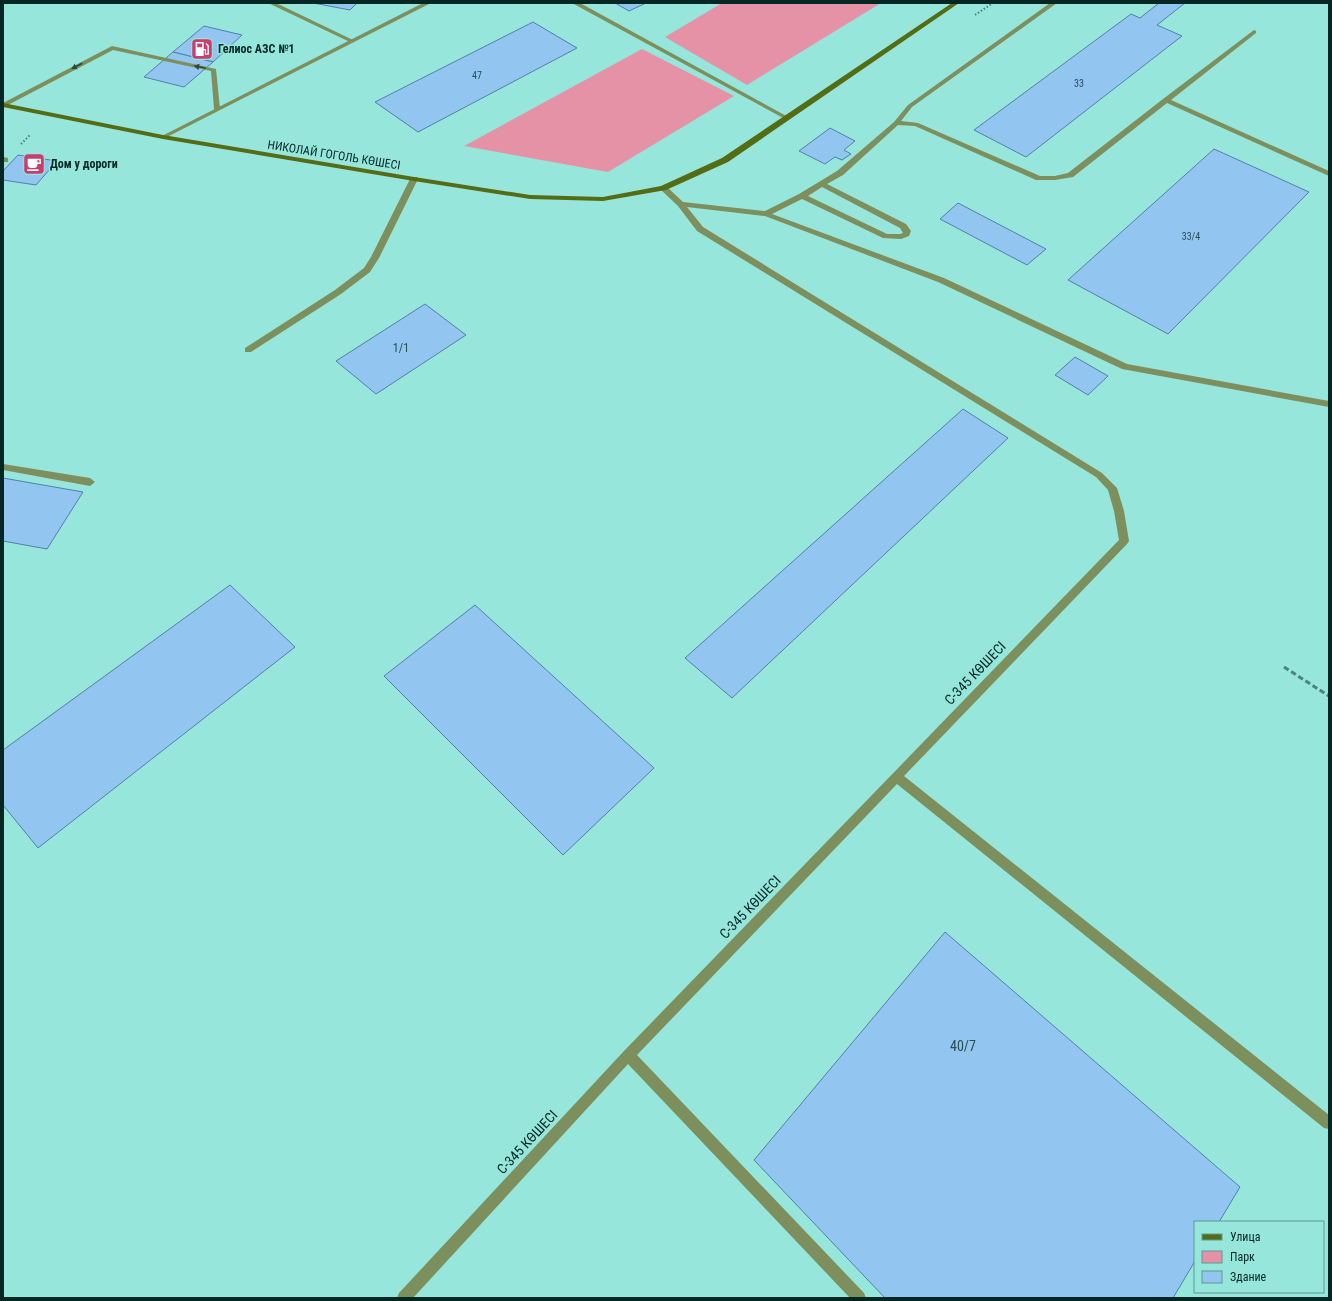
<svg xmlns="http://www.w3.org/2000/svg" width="1332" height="1301" font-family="'Roboto Condensed',sans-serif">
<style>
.green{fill:#e592a6}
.building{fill:#92c5ef;stroke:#5181a9}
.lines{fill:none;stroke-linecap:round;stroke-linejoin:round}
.path{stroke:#49827a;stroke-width:2;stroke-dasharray:1.5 2;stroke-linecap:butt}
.service{fill:#7d8f5c;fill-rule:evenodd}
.minor{fill:#7d8f5c;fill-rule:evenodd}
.secondary{fill:#546c14;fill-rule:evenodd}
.rail{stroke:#4a837c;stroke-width:3;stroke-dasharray:5.5 3;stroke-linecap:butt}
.oneway{fill:#2e4b37}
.labels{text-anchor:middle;stroke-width:3;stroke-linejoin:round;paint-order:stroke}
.far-number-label{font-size:10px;fill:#284e56}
.far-poi-label{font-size:12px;font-weight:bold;fill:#042723;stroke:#96e6db;text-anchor:start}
.far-street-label{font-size:12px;fill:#042723;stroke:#96e6db}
.number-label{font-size:12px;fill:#284e56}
.street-label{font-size:14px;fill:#042723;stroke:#96e6db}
.near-number-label{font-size:14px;fill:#284e56}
</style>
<rect width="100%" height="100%" fill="#96e6db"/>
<g class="green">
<path d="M722,3H881L747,85L665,37Z"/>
<path d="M642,49L734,96L608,172L464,146Z"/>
</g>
<g class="building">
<path d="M313,3H357L350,10Z"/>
<path d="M615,3H646L629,11Z"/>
<path d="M1159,3H1185L1157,25L1182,36L1026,157L974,130L1131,14L1140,18Z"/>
<path d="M533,22L577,48L418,132L375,102Z"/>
<path d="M204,26L242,35L213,62L173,52Z"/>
<path d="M173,52L213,62L184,87L144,77Z"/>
<path d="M830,128L855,141L844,150L851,154L842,160L835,157L825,164L799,151Z"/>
<path d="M1214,149L1309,192L1168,334L1068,280Z"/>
<path d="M18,155L57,161L36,185L3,180V171Z"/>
<path d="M958,203L1046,249L1027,265L940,219Z"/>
<path d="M425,304L466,335L376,394L336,361Z"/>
<path d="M1075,357L1108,376L1088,395L1055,375Z"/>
<path d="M963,409L1008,438L732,698L685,658Z"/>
<path d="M3,478L83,492L47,549L3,541Z"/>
<path d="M230,585L295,647L38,848L3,805V750Z"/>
<path d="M475,605L654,768L563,855L384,676Z"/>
<path d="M945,932L1240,1187L1219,1222H1195V1261L1173,1298H885L754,1160Z"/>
</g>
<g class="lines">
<g class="path">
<path d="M975,15L993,3"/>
<path d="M21,144L30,135"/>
</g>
<g class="service">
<path d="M268,3H276L355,41L350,42Z"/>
<path d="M572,3H580L790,118L785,119Z"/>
<path d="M1050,3H1057L912,107L901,121L918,123L1040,176H1055L1068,173L1163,99L1254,30L1256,31V33L1171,100L1329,171V176L1167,103L1073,177L1055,180H1036L915,126L898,125L843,175L827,184L906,224L911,231L909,236L901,239L883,238L802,199L772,214L944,278L1127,364L1329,401V407L1122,369L938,282L765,216L687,207L703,227L1102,473L1117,488L1124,511L1129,541L1127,544L904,776L1329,1115V1129L1324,1128L897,784L637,1055L864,1293L866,1298H850L628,1064L413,1298H397L399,1293L624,1051L1119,540L1114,511L1108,490L1096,477L697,231L678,206L659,188L660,186H666L683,202L765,211L799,194L837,171L894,122L908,105ZM822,187L900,228L903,233L900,234H887L808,196Z"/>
<path d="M112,46L216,69L220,109L217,111L214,109L211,71L113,50L6,106L3,107V103Z"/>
<path d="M3,157L8,158V162H3Z"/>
<path d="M411,177H417L418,179L379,258L370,272L341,294L251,352H245V348L335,290L364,268L371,257Z"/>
<path d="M3,464L90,478L95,482L90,486L3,470Z"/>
</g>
<path class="minor" d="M423,3H431L165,138L160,137Z"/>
<path class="secondary" d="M952,3H959L728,162L666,190L603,201L530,199L414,181L163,139L3,107V103L163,135L414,177L530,195L603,197L661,186L722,158Z"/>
<path class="rail" d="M1284,667L1329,696"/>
</g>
<defs><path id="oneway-solid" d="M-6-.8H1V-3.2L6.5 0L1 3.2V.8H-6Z"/></defs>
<g class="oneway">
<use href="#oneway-solid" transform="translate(77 66) rotate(152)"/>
<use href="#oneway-solid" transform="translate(200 67) rotate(-168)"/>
</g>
<defs>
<g id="fuel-square" transform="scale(1.15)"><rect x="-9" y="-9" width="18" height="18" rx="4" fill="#ca3d6c" stroke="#96e6db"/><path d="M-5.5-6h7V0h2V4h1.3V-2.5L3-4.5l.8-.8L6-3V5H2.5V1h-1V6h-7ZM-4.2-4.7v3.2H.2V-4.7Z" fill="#fff"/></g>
<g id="cafe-square" transform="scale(1.15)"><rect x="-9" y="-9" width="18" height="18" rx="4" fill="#ca3d6c" stroke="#96e6db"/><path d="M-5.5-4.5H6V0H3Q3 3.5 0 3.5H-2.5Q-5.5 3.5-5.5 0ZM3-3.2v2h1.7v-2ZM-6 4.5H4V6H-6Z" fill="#fff"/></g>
</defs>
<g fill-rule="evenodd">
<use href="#fuel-square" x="202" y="49"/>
<use href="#cafe-square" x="34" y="164"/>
</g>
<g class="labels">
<g class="far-number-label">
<text x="477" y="79">47</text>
<text x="1079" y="87">33</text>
<text x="1191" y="240">33/4</text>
</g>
<g class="far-poi-label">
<text x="218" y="53">Гелиос АЗС №1</text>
<text x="50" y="168">Дом у дороги</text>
</g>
<g class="far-street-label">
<text transform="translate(334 155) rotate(9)" y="4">НИКОЛАЙ ГОГОЛЬ КӨШЕСІ</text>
</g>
<g class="number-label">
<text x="401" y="352">1/1</text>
</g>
<g class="street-label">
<text transform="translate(975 673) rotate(-46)" y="5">С-345 КӨШЕСІ</text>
<text transform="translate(750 907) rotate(-46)" y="5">С-345 КӨШЕСІ</text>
<text transform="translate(527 1142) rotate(-47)" y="5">С-345 КӨШЕСІ</text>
</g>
<g class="near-number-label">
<text x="963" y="1051">40/7</text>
</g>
</g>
<rect width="1332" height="1301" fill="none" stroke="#042723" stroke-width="8"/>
<rect x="1194" y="1221" width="130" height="72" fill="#96e6db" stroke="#5c9a91"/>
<rect x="1202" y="1234" width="20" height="6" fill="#546c14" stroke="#5c9a91"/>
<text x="1230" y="1241" font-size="12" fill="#042723">Улица</text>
<rect x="1202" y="1251" width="20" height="12" fill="#e592a6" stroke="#5c9a91"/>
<text x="1230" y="1261" font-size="12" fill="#042723">Парк</text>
<rect x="1202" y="1271" width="20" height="12" fill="#92c5ef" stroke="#5c9a91"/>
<text x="1230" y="1281" font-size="12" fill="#042723">Здание</text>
</svg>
